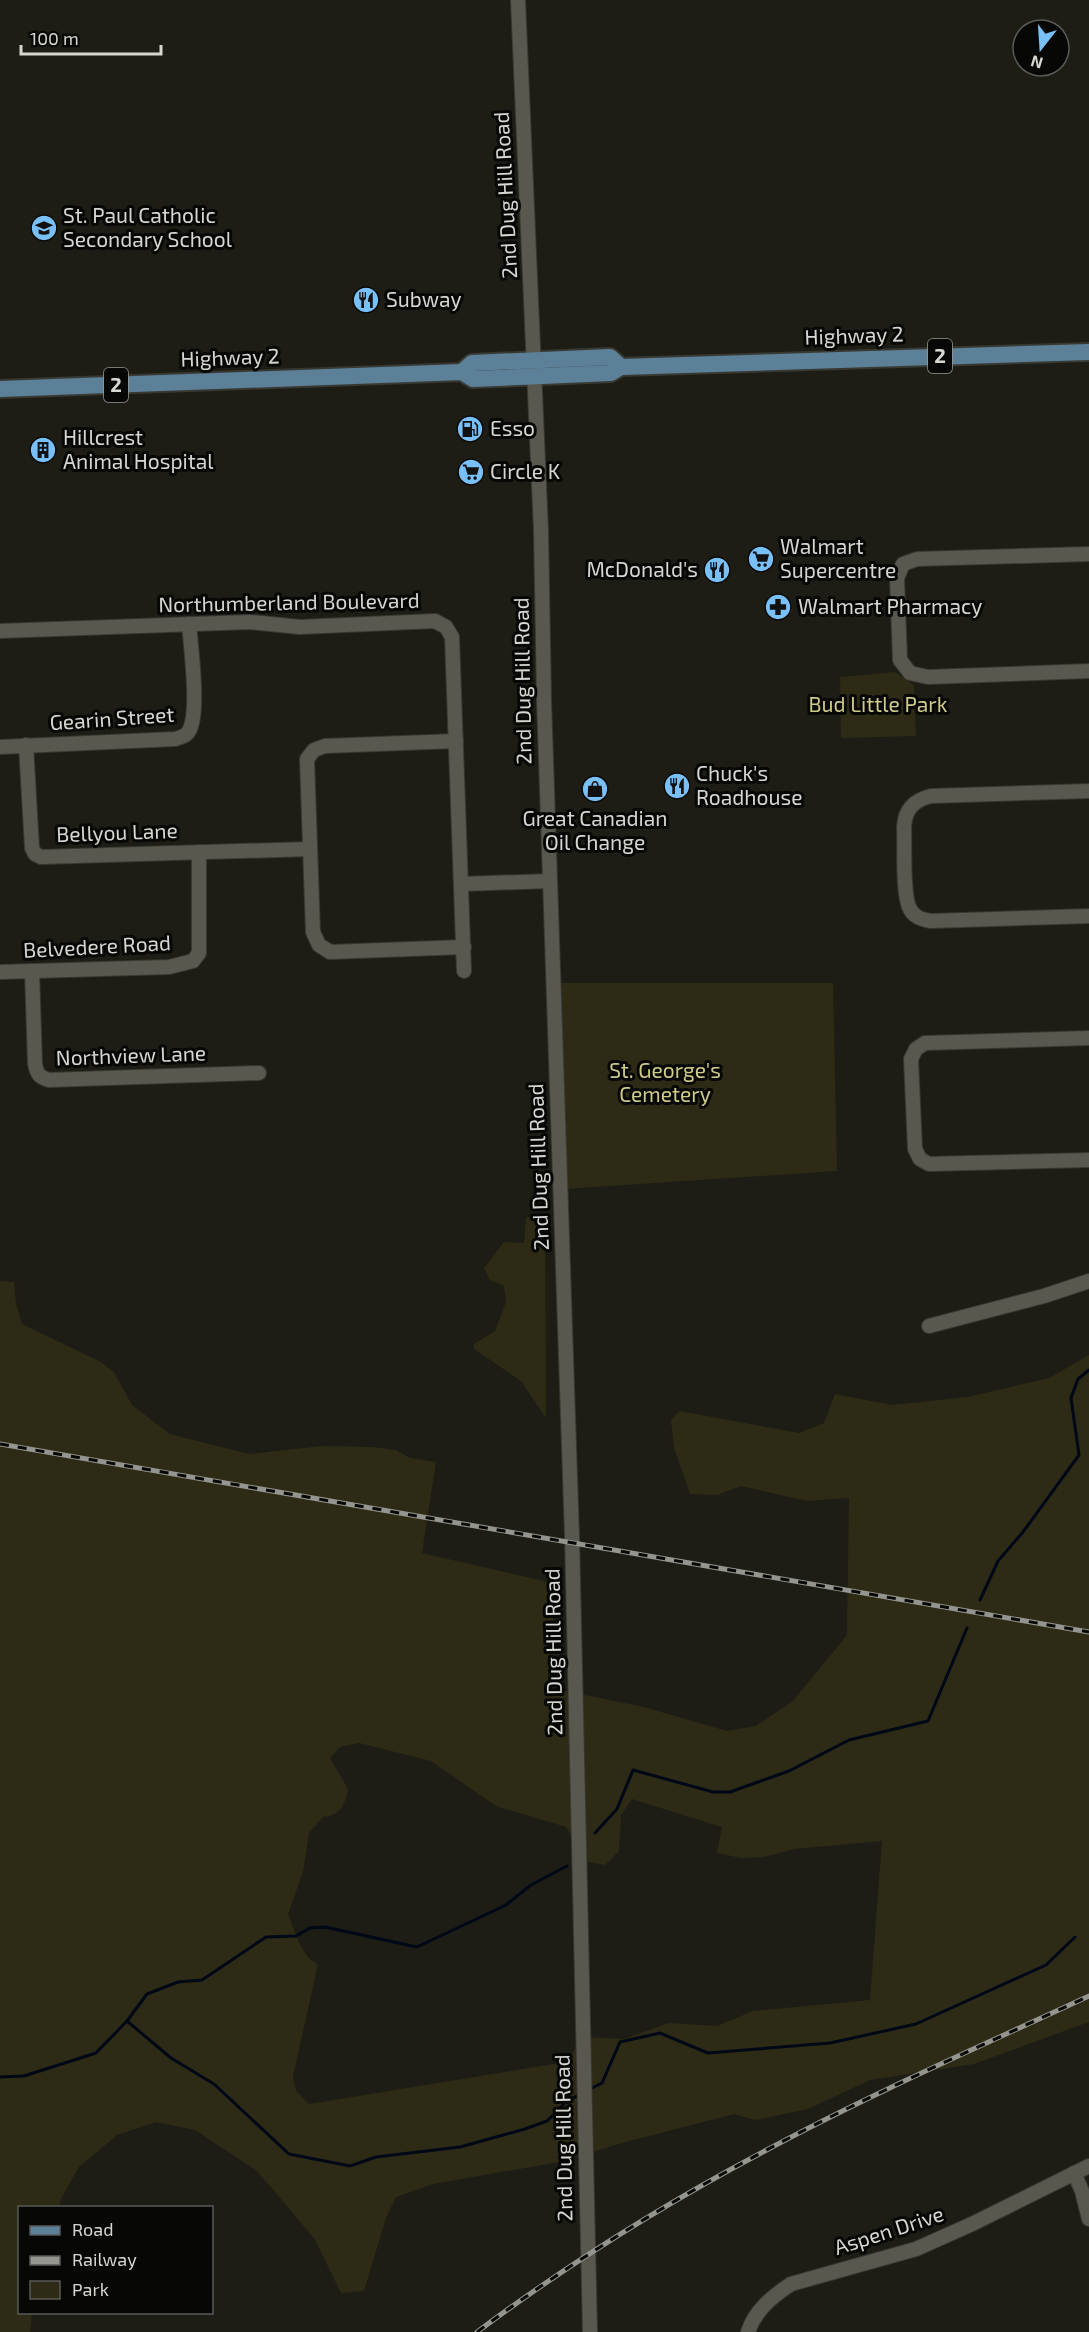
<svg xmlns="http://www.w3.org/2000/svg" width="1089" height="2332" font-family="'Exo 2',sans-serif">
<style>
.green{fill:#2d2b16;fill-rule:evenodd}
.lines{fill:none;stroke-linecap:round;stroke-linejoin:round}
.stream{stroke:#000817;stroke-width:3}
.minor-casing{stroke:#393934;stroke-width:16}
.major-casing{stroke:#393934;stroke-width:20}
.minor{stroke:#59584f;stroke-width:14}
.major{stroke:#5d8099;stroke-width:16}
.rail-casing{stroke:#95958f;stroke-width:5}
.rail{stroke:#070705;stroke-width:3;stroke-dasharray:9;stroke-linecap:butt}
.labels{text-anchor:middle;stroke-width:6;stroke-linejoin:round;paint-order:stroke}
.shield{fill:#070705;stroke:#999994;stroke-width:1.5}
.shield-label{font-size:20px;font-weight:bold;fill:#d7d7d1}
.street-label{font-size:21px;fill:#d7d7d1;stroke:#070705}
.poi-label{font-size:21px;fill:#d7d7d1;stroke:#070705;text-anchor:start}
.park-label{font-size:21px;fill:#ceca89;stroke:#070705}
</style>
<rect width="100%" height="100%" fill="#1d1d15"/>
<g class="green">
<path d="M895,672L914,685L916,736L841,738L840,677Z"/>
<path d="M559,983H833L837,1171L565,1189Z"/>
<path d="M526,1217L545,1220L546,1418L521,1381L474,1349V1344L495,1331L506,1302L504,1286L490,1280L484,1268L504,1242L524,1243Z"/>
<path d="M0,1281L14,1282L16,1304L22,1324L101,1362L114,1372L132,1405L170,1434L249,1454L322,1446L372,1447L396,1450L410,1458L436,1462L422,1553L552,1583L555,1689L644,1707L727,1731L756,1726L793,1701L847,1635L849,1498L807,1501L741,1486L717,1495L690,1494L674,1448L671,1420L680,1411L799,1433L824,1423L835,1394L892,1405L968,1397L1049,1378L1089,1355V2022L974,2064L870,2080L808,2109L755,2120L734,2114L622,2143L559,2162L433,2184L396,2197L386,2218L364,2291L341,2293L314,2238L257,2171L195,2130L156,2122L117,2135L79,2167L61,2199L59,2207L20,2208V2312L32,2313L30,2332H0ZM359,1743L431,1761L496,1806L566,1827L588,1862L605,1865L619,1851L621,1815L632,1799L722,1827L717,1853L741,1858L764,1857L794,1849L882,1841L870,2000L753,2011L717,2026L669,2023L624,2039L583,2037L566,2062L309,2104L296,2091L293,2076L318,1964C301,1957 295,1931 288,1914L303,1872L309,1833L323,1817C341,1815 345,1805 348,1789L330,1758L340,1747Z"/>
</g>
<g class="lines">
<g class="stream">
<path d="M980,1600L998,1561L1023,1532L1079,1455L1071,1398L1078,1379L1089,1370"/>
<path d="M595,1833L617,1809L633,1770L713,1792H730L789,1771L849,1740L928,1721L967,1628"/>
<path d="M127,2021L171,2058L214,2084L289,2154L350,2166L376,2157L460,2147L525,2129L547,2121L567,2101L579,2095"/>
<path d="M0,2077L24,2076L96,2053L127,2021L147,1994L178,1982L202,1980L266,1937L296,1936L310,1928L325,1927L417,1947L506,1905L531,1885L567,1866"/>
<path d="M588,2090L602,2083L620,2042L660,2033L708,2053L830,2043L916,2024L1046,1965L1075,1937"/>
</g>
<g class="minor-casing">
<g id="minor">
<path d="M518,0L541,531L544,700L572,1536L590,2332"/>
<path d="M1089,554L917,559L903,564L897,578L900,660L910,673L928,677L1089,671"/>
<path d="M0,631L250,622L300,627L435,621L446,627L452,637L464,971"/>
<path d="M456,741L325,746L314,750L307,759L313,932L319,945L330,952L464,947"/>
<path d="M26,745L32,848L35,854L41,857L310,849"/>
<path d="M0,747L175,739C182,737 187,736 190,729C199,709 191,648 189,624"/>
<path d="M1089,791L931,796C914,800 905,809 904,827C905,845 902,895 910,909C914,917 921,919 930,921L1089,916"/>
<path d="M461,884L550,881"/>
<path d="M32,971L35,1064C37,1074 39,1077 49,1080L259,1073"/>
<path d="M0,972L169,967L193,961L199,953V852"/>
<path d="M1089,1038L925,1043L916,1049L911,1059L915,1149L920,1159L929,1164L1089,1160"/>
<path d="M929,1326L1044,1296L1089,1281"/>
<path d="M1074,2173L1082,2191L1089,2219"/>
<path d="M748,2332C755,2310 773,2296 791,2284L916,2249L972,2224L1089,2166"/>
</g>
</g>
<g class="major-casing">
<g id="major">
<path d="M462,372L472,363L610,357L621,367"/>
<path d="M0,389L462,372L473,379L611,373L621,367L1089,352"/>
</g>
</g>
<use href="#minor" class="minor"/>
<use href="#major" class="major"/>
<g class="rail-casing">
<g id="rail">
<path d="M0,1444L1089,1632"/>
<path d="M477,2332C567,2265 663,2205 761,2153C868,2095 979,2047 1089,1996"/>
</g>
</g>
<use href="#rail" class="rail"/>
</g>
<defs>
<g id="school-disc" transform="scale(1.35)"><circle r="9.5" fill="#79bff8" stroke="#070705"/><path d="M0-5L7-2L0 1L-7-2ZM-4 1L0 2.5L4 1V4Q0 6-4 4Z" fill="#111"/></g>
<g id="restaurant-disc" transform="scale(1.35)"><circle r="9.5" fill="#79bff8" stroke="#070705"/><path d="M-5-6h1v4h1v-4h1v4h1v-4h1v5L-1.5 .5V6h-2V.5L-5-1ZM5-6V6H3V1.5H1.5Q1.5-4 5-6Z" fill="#111"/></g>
<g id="fuel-disc" transform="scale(1.35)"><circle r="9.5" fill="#79bff8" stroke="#070705"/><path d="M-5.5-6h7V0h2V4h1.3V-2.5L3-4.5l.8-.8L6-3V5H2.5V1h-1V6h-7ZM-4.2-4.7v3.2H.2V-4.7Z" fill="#111"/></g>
<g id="building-disc" transform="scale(1.35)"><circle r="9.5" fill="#79bff8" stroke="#070705"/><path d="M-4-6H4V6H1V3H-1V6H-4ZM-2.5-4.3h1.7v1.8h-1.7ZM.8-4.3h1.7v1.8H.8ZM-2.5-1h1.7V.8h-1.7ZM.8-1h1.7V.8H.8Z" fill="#111"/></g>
<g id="supermarket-disc" transform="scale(1.35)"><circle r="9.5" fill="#79bff8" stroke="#070705"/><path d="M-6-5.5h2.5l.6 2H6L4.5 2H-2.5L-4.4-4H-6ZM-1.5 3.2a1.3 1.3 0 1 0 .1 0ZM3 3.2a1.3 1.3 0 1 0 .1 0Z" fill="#111"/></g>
<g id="pharmacy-disc" transform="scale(1.35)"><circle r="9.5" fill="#79bff8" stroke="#070705"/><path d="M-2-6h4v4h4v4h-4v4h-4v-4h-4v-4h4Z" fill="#111"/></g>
<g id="shop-disc" transform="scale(1.35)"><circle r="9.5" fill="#79bff8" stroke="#070705"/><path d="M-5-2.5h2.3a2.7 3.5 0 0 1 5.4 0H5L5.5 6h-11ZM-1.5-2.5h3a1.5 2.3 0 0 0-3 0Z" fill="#111"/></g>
</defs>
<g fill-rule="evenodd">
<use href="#school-disc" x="44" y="228"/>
<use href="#restaurant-disc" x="366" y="300"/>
<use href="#fuel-disc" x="470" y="429"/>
<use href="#building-disc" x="43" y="450"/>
<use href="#supermarket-disc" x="471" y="472"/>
<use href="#supermarket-disc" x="761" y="559"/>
<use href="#restaurant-disc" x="717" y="570"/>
<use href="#pharmacy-disc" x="778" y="607"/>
<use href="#restaurant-disc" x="677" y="786"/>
<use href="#shop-disc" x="595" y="789"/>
</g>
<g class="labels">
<g class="shield">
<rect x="928" y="339" width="24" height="34" rx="4.5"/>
<rect x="104" y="368" width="24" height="34" rx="4.5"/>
</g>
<g class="shield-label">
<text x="940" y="363">2</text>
<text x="116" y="392">2</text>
</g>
<g class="street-label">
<text transform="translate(506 195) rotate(-93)" y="7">2nd Dug Hill Road</text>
<text transform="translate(854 336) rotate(-2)" y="7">Highway 2</text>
<text transform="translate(230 358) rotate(-2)" y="7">Highway 2</text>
<text transform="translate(289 603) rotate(-1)" y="7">Northumberland Boulevard</text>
<text transform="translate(523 681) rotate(-91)" y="7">2nd Dug Hill Road</text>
<text transform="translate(112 719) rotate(-4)" y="7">Gearin Street</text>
<text transform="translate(117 833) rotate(-2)" y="7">Bellyou Lane</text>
<text transform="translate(97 947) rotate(-3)" y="7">Belvedere Road</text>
<text transform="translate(131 1056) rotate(-2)" y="7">Northview Lane</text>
<text transform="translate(539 1167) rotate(-92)" y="7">2nd Dug Hill Road</text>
<text transform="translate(554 1652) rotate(-91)" y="7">2nd Dug Hill Road</text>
<text transform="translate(564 2138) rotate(-91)" y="7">2nd Dug Hill Road</text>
<text transform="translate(889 2231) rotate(-18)" y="7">Aspen Drive</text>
</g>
<g class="poi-label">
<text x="63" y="223">St. Paul Catholic<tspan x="63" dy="24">Secondary School</tspan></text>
<text x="386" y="307">Subway</text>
<text x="490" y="436">Esso</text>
<text x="63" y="445">Hillcrest<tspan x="63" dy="24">Animal Hospital</tspan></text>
<text x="490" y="479">Circle K</text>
<text x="780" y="554">Walmart<tspan x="780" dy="24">Supercentre</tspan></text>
<text x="698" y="577" text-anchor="end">McDonald's</text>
<text x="798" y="614">Walmart Pharmacy</text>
<text x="696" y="781">Chuck's<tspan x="696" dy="24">Roadhouse</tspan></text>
<text x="595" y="826" text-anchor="middle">Great Canadian<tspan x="595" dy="24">Oil Change</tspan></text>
</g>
<g class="park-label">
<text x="878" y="712">Bud Little Park</text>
<text x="665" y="1078">St. George's<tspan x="665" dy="24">Cemetery</tspan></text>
</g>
</g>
<rect x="18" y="2206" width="195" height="108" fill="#070705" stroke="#5a5a57" stroke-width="1.5"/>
<rect x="30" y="2226" width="30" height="9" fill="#5d8099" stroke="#5a5a57" stroke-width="1.5"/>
<text x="72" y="2236" font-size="18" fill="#d7d7d1">Road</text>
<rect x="30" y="2256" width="30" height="9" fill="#95958f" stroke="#5a5a57" stroke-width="1.5"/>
<text x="72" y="2266" font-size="18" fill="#d7d7d1">Railway</text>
<rect x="30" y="2281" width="30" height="18" fill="#2d2b16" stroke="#5a5a57" stroke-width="1.5"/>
<text x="72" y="2296" font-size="18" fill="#d7d7d1">Park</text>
<g transform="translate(1041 48) rotate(197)"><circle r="28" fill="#070705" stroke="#5a5a57" stroke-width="1.5"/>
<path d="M0-4.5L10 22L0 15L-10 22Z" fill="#79bff8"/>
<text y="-9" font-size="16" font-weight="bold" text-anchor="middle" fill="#d7d7d1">N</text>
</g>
<path d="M21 45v9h140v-9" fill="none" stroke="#d7d7d1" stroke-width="3"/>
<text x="30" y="45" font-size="18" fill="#d7d7d1" stroke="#070705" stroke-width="4.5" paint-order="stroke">100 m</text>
</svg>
